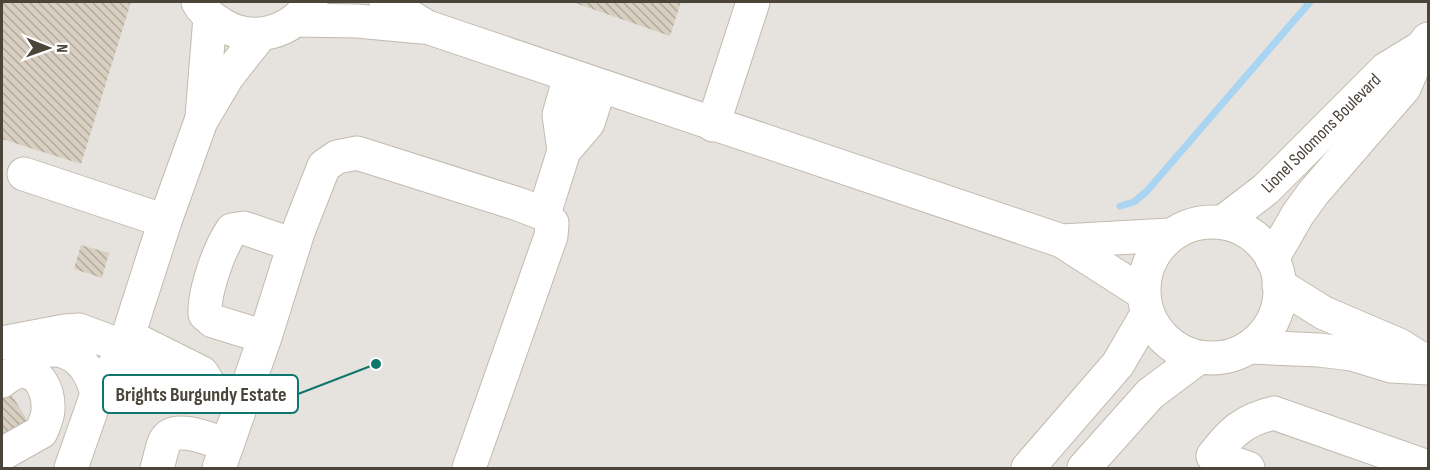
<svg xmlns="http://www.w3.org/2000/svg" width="1430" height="470" font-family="'Sofia Sans Condensed',sans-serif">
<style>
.industrial{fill:#e6e2dd}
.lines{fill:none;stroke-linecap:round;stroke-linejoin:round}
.stream{stroke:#a9d4f2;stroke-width:7}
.building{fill:url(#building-back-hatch)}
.minor-casing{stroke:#c2bbae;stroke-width:35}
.minor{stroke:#fff;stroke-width:33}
.labels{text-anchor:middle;stroke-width:6;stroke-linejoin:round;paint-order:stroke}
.street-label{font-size:18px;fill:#4b4439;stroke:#fff}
.leader{fill:none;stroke:#0f766e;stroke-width:2}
.callout-dot{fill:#0f766e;stroke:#fff;stroke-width:2}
.callout{fill:#fff;stroke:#0f766e;stroke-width:2}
.callout-label{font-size:20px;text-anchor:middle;font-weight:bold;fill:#4b4439}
</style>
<defs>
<pattern id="building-back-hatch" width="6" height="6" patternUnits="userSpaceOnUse" patternTransform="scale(1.5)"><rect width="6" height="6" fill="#d8cfc1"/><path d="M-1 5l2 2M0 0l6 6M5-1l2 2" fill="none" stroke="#b1aa9e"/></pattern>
</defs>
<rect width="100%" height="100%" fill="#f6f3ec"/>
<rect class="industrial" x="2" y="2" width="1426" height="466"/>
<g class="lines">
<path class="stream" d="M1120,206L1134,202L1147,191L1310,2"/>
</g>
<g class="building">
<path d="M2,2H131L81,164L2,139Z"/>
<path d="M572,2H681L670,36Z"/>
<path d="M81,245L109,253L102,278L74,269Z"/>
<path d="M10,392L30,425L2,442V397Z"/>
</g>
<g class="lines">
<g class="minor-casing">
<g id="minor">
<path d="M198,2C203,12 211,18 221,24C252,44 292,33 311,2"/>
<path d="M386,2L427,27L1062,241L1143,293"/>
<path d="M296,20L357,21L422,27"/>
<path d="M202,117L210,17"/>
<path d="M713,125L753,2"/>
<path d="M564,151L559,115L570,76"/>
<path d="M24,174L165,221"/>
<path d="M544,214L564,151L588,123L600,86"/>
<circle cx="1212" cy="290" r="68"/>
<path d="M1223,222L1266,189L1386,69L1422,47L1428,39"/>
<path d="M1062,241L1169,235"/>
<path d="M1272,259L1298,214L1314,192L1404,88L1422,47"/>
<path d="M1279,285L1324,313L1399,345L1428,363"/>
<path d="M128,336L202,373L211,388"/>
<path d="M265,337L213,321L205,314C204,291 219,249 232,230L244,228L294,245"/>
<path d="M2,343L65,331L79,330L124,347"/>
<path d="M1250,347L1319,350L1352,354L1391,366L1428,368"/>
<path d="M24,353C35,352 52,348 62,351C83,357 92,375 97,394"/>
<path d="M116,369L196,393L211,388L243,400"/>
<path d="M2,381C6,378 12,373 18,372C39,368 49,391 48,410C48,417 44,425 41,432L2,454"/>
<path d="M71,468L97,394L117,361L128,336L165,221L201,121L227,77L260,35"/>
<path d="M157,468C160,460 161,449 165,441C174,423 212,440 227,445"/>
<path d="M219,468L265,337L298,232L324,166L337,157L357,153L518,204L544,214L552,223L551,236L469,468"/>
<path d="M1028,468L1118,364L1147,314"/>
<path d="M1084,468L1150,394L1198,358"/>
<path d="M1248,468L1213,456C1231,432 1244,420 1274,413L1428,467"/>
</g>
</g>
<use href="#minor" class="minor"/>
</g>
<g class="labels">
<g class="street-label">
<text transform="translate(1321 133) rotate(-45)" y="6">Lionel Solomons Boulevard</text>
</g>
</g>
<path class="leader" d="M376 364L298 394"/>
<circle class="callout-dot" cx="376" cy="364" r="6"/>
<rect class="callout" x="103" y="375" width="195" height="38" rx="6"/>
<g class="callout-label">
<text x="201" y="401">Brights Burgundy Estate</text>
</g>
<rect width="1430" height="470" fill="none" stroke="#4b4439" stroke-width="6"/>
<g transform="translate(48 48) rotate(91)" stroke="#ffffff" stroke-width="4.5" paint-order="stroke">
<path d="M0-4.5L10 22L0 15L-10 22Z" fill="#4b4439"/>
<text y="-9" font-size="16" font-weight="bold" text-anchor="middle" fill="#4b4439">N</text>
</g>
</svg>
